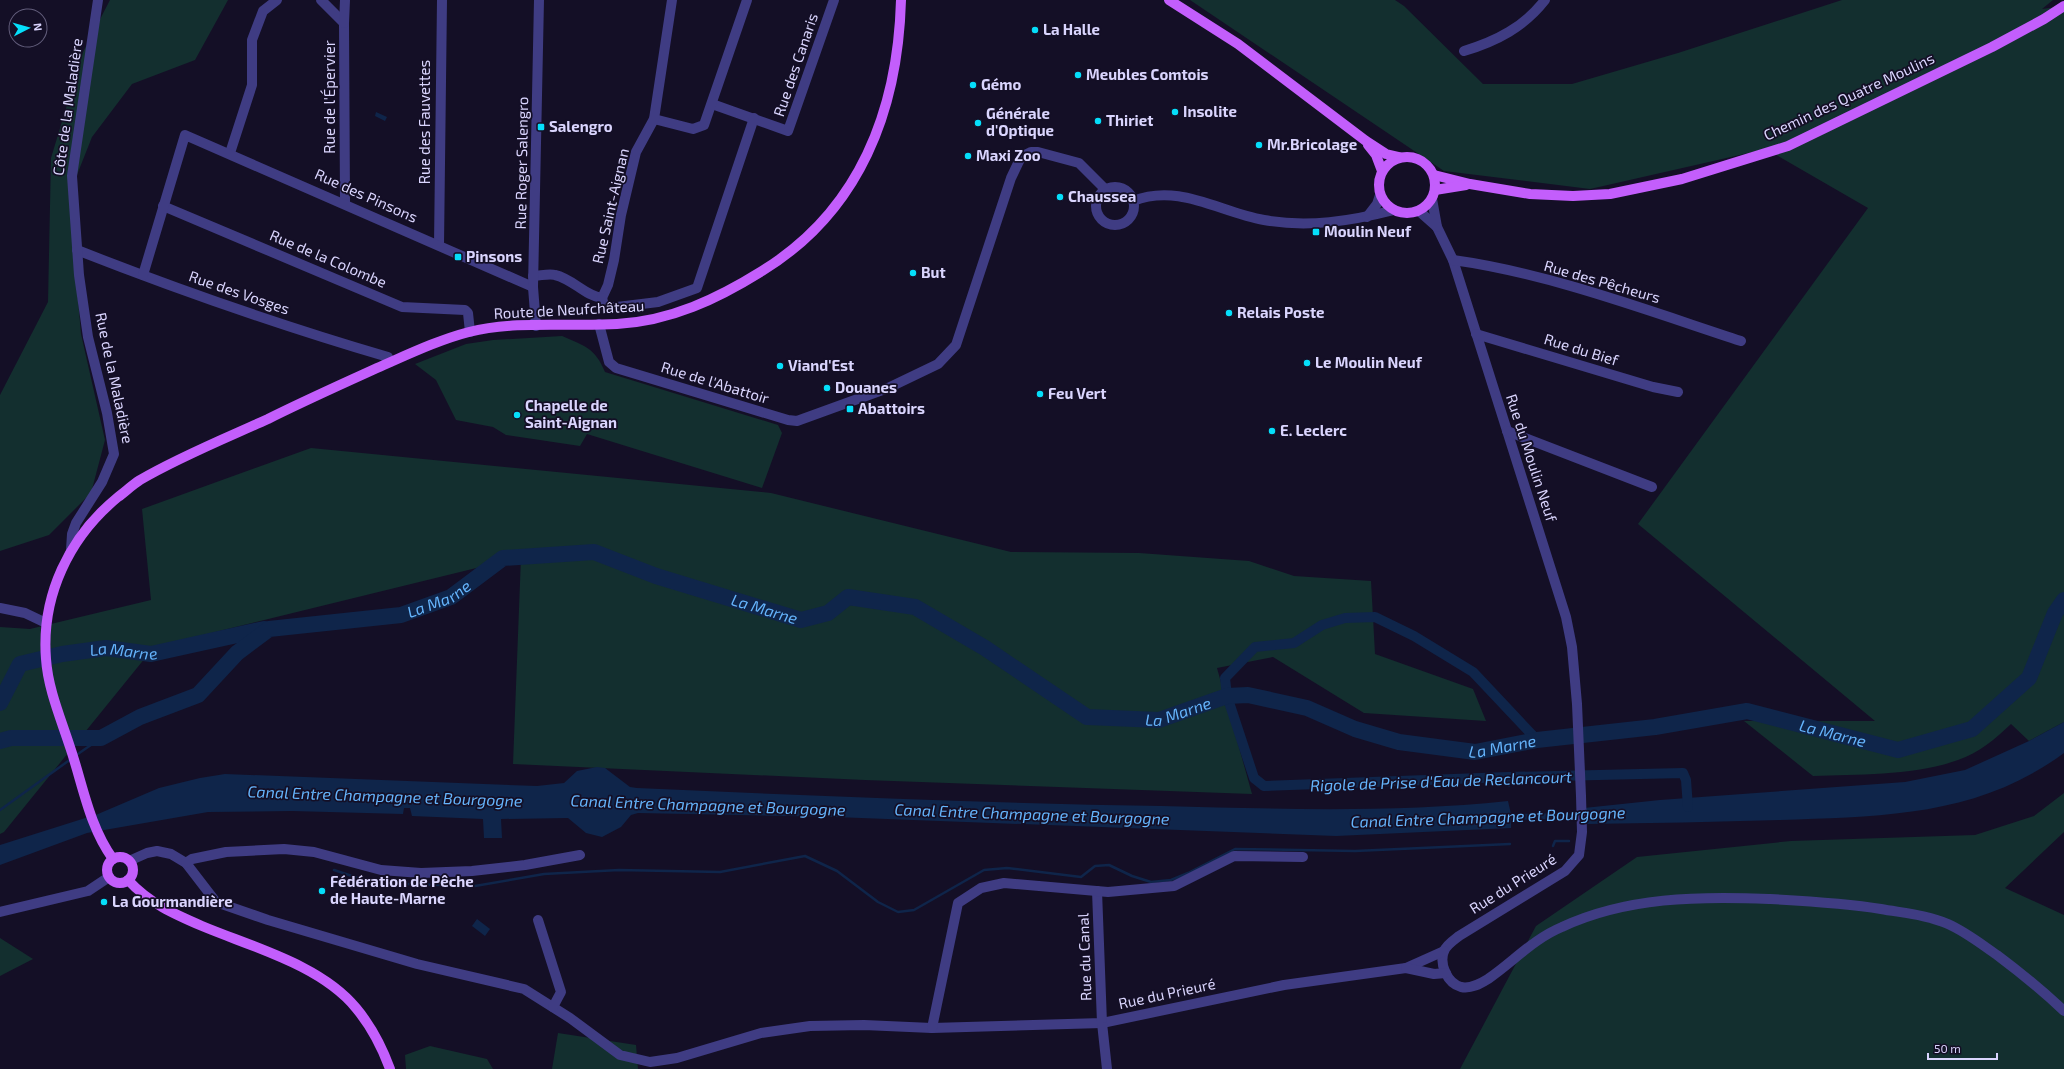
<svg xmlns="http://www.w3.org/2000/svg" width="2064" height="1069" font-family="'Exo 2',sans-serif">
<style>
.green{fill:#132f2f}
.water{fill:#0f254a}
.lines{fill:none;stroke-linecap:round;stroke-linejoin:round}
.stream{stroke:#0f254a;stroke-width:2.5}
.canal{stroke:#0f254a;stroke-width:10}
.river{stroke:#0f254a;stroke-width:16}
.minor{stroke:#3f3c83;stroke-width:10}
.major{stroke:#c35efc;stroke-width:10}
.poi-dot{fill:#05defa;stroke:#140f26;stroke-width:1.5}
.labels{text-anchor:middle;stroke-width:3.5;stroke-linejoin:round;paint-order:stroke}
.poi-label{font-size:15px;font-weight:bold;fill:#dad5fe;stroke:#140f26;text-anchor:start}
.street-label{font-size:15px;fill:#dad5fe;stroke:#140f26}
.water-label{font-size:16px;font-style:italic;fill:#65b4fc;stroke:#140f26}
</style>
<rect width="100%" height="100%" fill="#140f26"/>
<g class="green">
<path d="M110,0H228L195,60L132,84L92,137L69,195L81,334L105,440L91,493L49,535L0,551V395L48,302L51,158L83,52Z"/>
<path d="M1190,0H1395L1404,6L1483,84H1572L1678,53L1842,0H2053L2042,9L2064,6V722L2029,741L2011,724C1995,739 1979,753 1958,760C1914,776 1859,774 1813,776L1744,721H1875L1638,524L1868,208L1766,149L1590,189L1444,171Z"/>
<path d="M562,336C585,346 595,348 605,372L778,425L782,433L762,488L587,434L580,446L506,435L493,427L456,420L436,380L415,364L466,344L493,340Z"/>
<path d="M311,448L771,493L1011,552L1139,553L1249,561L1294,576L1371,581L1375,654L1473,689L1486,721L1364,713L1273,657L1217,668L1252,794L865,780L513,764L521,557L154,647L4,832L0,834V627L30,629L151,600L142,509Z"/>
<path d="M2064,793V832L2005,888L2064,915V1069H1460L1536,926L1637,857L1791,841L1975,835L2034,816Z"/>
<path d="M0,938L33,959L0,976Z"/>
<path d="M558,1033L636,1045L638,1069H552Z"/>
<path d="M430,1046L487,1059L493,1069H406L405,1055Z"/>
</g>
<g class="water">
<path d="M376,112L387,117L385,121L375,116Z"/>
<path d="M2064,722V753C1977,817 1883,816 1780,820C1715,822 1650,823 1586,824L1584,818L1516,820L1511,822V828L1336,836L835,817L638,813L631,815L621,827L602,837L586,833L568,818L501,819L502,838H484L483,819L412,816L410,808H404L403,814L292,811L208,812L87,833L0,865V845L98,814L159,788L200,778L225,774L537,786L564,783L577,771L597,767L605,768L630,787L637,788C812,796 987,803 1162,806C1278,809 1393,813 1508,801L1511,814L1574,813L1584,812V808L1660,800L1905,782L1965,770L2029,741Z"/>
<path d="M477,919L490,929L485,936L472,926Z"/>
</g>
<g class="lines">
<g class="stream">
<path d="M75,756L101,738"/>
<path d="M1508,777L1509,786"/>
<path d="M0,810L71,759"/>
<path d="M1553,846L1555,841H1569"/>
<path d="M334,870L373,883L475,886L544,874L619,870L720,872L805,856L837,871L878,902L898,912L914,910L984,870L1007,868L1081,877L1095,866L1109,865L1132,876L1151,882L1171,880L1188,873L1235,849L1355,851L1510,844"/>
</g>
<path class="canal" d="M1537,740L1473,672L1414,636L1375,617L1345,618L1322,625L1294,643L1255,647L1225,678L1227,696L1254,778L1264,786L1508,777L1683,773L1686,780L1688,807"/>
<g class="river">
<path id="s1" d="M0,703L20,664L62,654L106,648L151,654L264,629"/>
<path id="s2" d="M0,741L11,738H101L140,717L198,695L237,653L269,629L401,615L451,597L503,558L594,552L656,576L801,620L828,613L848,597L915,607L985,648L1087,717L1159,720L1227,696L1248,695L1307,708L1355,729L1399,742L1475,752L1537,740L1655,727L1747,711L1898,750L1972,729L2029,678L2055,613L2064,600"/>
</g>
<g class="minor">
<path d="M321,0L344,23L345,203"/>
<path d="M344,23L345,0"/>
<path d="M1464,51C1497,41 1524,27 1545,0"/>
<path d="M712,104L788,131L834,0"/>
<path d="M654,119L693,129L704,125L747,0"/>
<path d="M230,153L252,85V40L263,11L277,0"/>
<circle cx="1115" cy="206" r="19"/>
<path d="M1432,199L1437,227L1453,260L1566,617L1572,647L1577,704L1581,796L1582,832L1579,855L1565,871L1459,936C1454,940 1447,944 1444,951C1439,964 1447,983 1461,987C1471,989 1480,984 1488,979C1513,962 1533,939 1562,927C1626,897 1699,896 1769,899C1806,901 1844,903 1881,909C1903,913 1928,915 1948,924C1966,932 1981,944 1997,955C2021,973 2043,991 2064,1011"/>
<path d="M1133,201C1179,183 1219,212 1264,220C1308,228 1351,221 1394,210"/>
<path d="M163,206L402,307L465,310L468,313L470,332"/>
<path d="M1419,211L1437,227"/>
<path d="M1367,217L1377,204L1380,195"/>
<path d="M439,245L442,0"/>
<path d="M77,250C179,290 282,326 388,357L390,362"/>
<path d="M1453,260C1548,273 1649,311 1741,341"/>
<path d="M143,275L185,135L533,287"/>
<path d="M533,276C540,276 549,273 555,275C573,279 585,296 602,298L608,285L614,260L621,215L636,152L654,119L672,0"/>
<path d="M602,298L604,305L609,308L658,302L697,288L754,118"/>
<path d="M599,324L609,362L616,368L788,420L797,421L888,388L938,364L956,345L1011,178L1021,157L1031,152H1038L1079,163L1105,189"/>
<path d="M536,326L533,287L539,0"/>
<path d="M1476,334L1653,387L1678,392"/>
<path d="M1507,431L1652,487"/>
<path d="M71,550L72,534L76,523L102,482L114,454L107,413L88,337L79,275L72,176L98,0"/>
<path d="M0,608L25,613L46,623"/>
<path d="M129,861L147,853L157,851L171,854L186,863L216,902L268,920L417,964L524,989L570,1018L620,1055L650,1062L677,1058L761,1033L810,1026L864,1025L932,1028L1102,1023L1284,985L1406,968L1444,951"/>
<path d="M186,863L192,859L226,852L284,849L314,852L381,870L421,873L472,871L525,865L580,855"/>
<path d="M1097,891L1102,1023L1107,1069"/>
<path d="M0,912L88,891L109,877"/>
<path d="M538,920L561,992L553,1007"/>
<path d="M1406,968L1434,974L1446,973"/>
<path d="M932,1028L958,903L981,888L1004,883L1108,892L1174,886L1234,856L1303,857"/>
</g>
<g class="major">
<path d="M1169,0L1238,44L1366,141L1386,154L1399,157"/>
<path d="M1368,145L1376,155L1382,171"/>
<circle cx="1407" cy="185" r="28"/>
<path d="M1434,175L1470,184L1530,194L1573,196L1610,194L1682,179L1788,146L1992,47L2044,19L2064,6"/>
<path d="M1435,190L1466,185"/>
<circle cx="120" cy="870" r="13"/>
<path d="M113,859C89,826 83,785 70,747C61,719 48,689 46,659C41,596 69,537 118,497C125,492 132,485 140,480C179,457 226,438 268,419C304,401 340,385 377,368C407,355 438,340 469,332C517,320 569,327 617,324C671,321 717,299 762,271C860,211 898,110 901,0"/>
<path d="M128,880C149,903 174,914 202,926C252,947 321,965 356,1008C371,1026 382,1047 390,1069"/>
</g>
</g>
<g class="poi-dot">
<circle cx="1035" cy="30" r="4"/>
<circle cx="1078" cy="75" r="4"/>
<circle cx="973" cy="85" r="4"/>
<circle cx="1175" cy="112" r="4"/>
<circle cx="1098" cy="121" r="4"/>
<circle cx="978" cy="123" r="4"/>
<rect x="537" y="123" width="8" height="8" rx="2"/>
<circle cx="1259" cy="145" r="4"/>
<circle cx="968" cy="156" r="4"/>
<circle cx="1060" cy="197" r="4"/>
<rect x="1312" y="228" width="8" height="8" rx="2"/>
<rect x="454" y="253" width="8" height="8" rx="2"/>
<circle cx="913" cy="273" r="4"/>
<circle cx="1229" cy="313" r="4"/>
<circle cx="1307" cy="363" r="4"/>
<circle cx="780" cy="366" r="4"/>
<circle cx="827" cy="388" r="4"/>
<circle cx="1040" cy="394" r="4"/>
<rect x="846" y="405" width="8" height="8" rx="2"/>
<circle cx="517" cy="415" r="4"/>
<circle cx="1272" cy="431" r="4"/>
<circle cx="322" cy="891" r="4"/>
<circle cx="104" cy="902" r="4"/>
</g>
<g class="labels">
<g class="poi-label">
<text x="1043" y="35">La Halle</text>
<text x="1086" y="80">Meubles Comtois</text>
<text x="981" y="90">Gémo</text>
<text x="1183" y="117">Insolite</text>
<text x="986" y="119">Générale<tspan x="986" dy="17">d'Optique</tspan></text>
<text x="1106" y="126">Thiriet</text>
<text x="549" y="132">Salengro</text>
<text x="1267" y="150">Mr.Bricolage</text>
<text x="976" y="161">Maxi Zoo</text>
<text x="1068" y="202">Chaussea</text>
<text x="1324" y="237">Moulin Neuf</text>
<text x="466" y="262">Pinsons</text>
<text x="921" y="278">But</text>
<text x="1237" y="318">Relais Poste</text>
<text x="1315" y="368">Le Moulin Neuf</text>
<text x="788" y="371">Viand'Est</text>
<text x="835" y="393">Douanes</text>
<text x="1048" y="399">Feu Vert</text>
<text x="525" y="411">Chapelle de<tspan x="525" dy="17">Saint-Aignan</tspan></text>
<text x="858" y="414">Abattoirs</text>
<text x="1280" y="436">E. Leclerc</text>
<text x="330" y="887">Fédération de Pêche<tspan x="330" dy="17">de Haute-Marne</tspan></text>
<text x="112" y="907">La Gourmandière</text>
</g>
<g class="street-label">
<text transform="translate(796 65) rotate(-71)" y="5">Rue des Canaris</text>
<text transform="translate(330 97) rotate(-90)" y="5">Rue de l'Épervier</text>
<text transform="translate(1849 97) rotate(-25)" y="5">Chemin des Quatre Moulins</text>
<text transform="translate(68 107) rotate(-82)" y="5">Côte de la Maladière</text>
<text transform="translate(425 122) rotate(-90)" y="5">Rue des Fauvettes</text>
<text transform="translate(522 163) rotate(-89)" y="5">Rue Roger Salengro</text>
<text transform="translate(366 196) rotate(24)" y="5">Rue des Pinsons</text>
<text transform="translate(611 206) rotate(-77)" y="5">Rue Saint-Aignan</text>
<text transform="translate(328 259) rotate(23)" y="5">Rue de la Colombe</text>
<text transform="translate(1602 282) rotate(16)" y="5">Rue des Pêcheurs</text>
<text transform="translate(239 293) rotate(19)" y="5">Rue des Vosges</text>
<text transform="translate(569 310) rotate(-3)" y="5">Route de Neufchâteau</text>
<text transform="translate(1581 350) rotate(17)" y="5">Rue du Bief</text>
<text transform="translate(114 378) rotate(78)" y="5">Rue de la Maladière</text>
<text transform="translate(715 383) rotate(17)" y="5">Rue de l'Abattoir</text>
<text transform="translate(1531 458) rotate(72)" y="5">Rue du Moulin Neuf</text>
<text transform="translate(1513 884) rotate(-32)" y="5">Rue du Prieuré</text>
<text transform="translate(1085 957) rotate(-92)" y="5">Rue du Canal</text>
<text transform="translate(1167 994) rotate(-12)" y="5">Rue du Prieuré</text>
</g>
<g class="water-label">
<text dy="6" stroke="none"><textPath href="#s2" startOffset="479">La Marne</textPath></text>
<text dy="6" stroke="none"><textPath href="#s2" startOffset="827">La Marne</textPath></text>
<text dy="6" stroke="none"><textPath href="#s1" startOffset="149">La Marne</textPath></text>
<text dy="6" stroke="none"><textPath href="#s2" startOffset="1283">La Marne</textPath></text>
<text dy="6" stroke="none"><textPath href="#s2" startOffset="1955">La Marne</textPath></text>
<text dy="6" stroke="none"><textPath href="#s2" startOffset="1619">La Marne</textPath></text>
<text transform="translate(1441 781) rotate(-2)" y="6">Rigole de Prise d'Eau de Reclancourt</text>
<text transform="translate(385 796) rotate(2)" y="6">Canal Entre Champagne et Bourgogne</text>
<text transform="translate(708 805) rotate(2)" y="6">Canal Entre Champagne et Bourgogne</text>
<text transform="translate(1032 814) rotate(2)" y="6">Canal Entre Champagne et Bourgogne</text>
<text transform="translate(1488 817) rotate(-2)" y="6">Canal Entre Champagne et Bourgogne</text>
</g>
</g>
<g transform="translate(28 28) rotate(84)"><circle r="19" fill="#140f26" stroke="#635e7c"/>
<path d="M0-3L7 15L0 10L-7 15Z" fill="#05defa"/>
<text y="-6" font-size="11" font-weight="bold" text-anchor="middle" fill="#dad5fe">N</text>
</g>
<path d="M1928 1053v6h69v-6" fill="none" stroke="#dad5fe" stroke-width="2"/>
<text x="1934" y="1053" font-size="12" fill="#dad5fe" stroke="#140f26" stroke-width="3" paint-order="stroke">50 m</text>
</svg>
